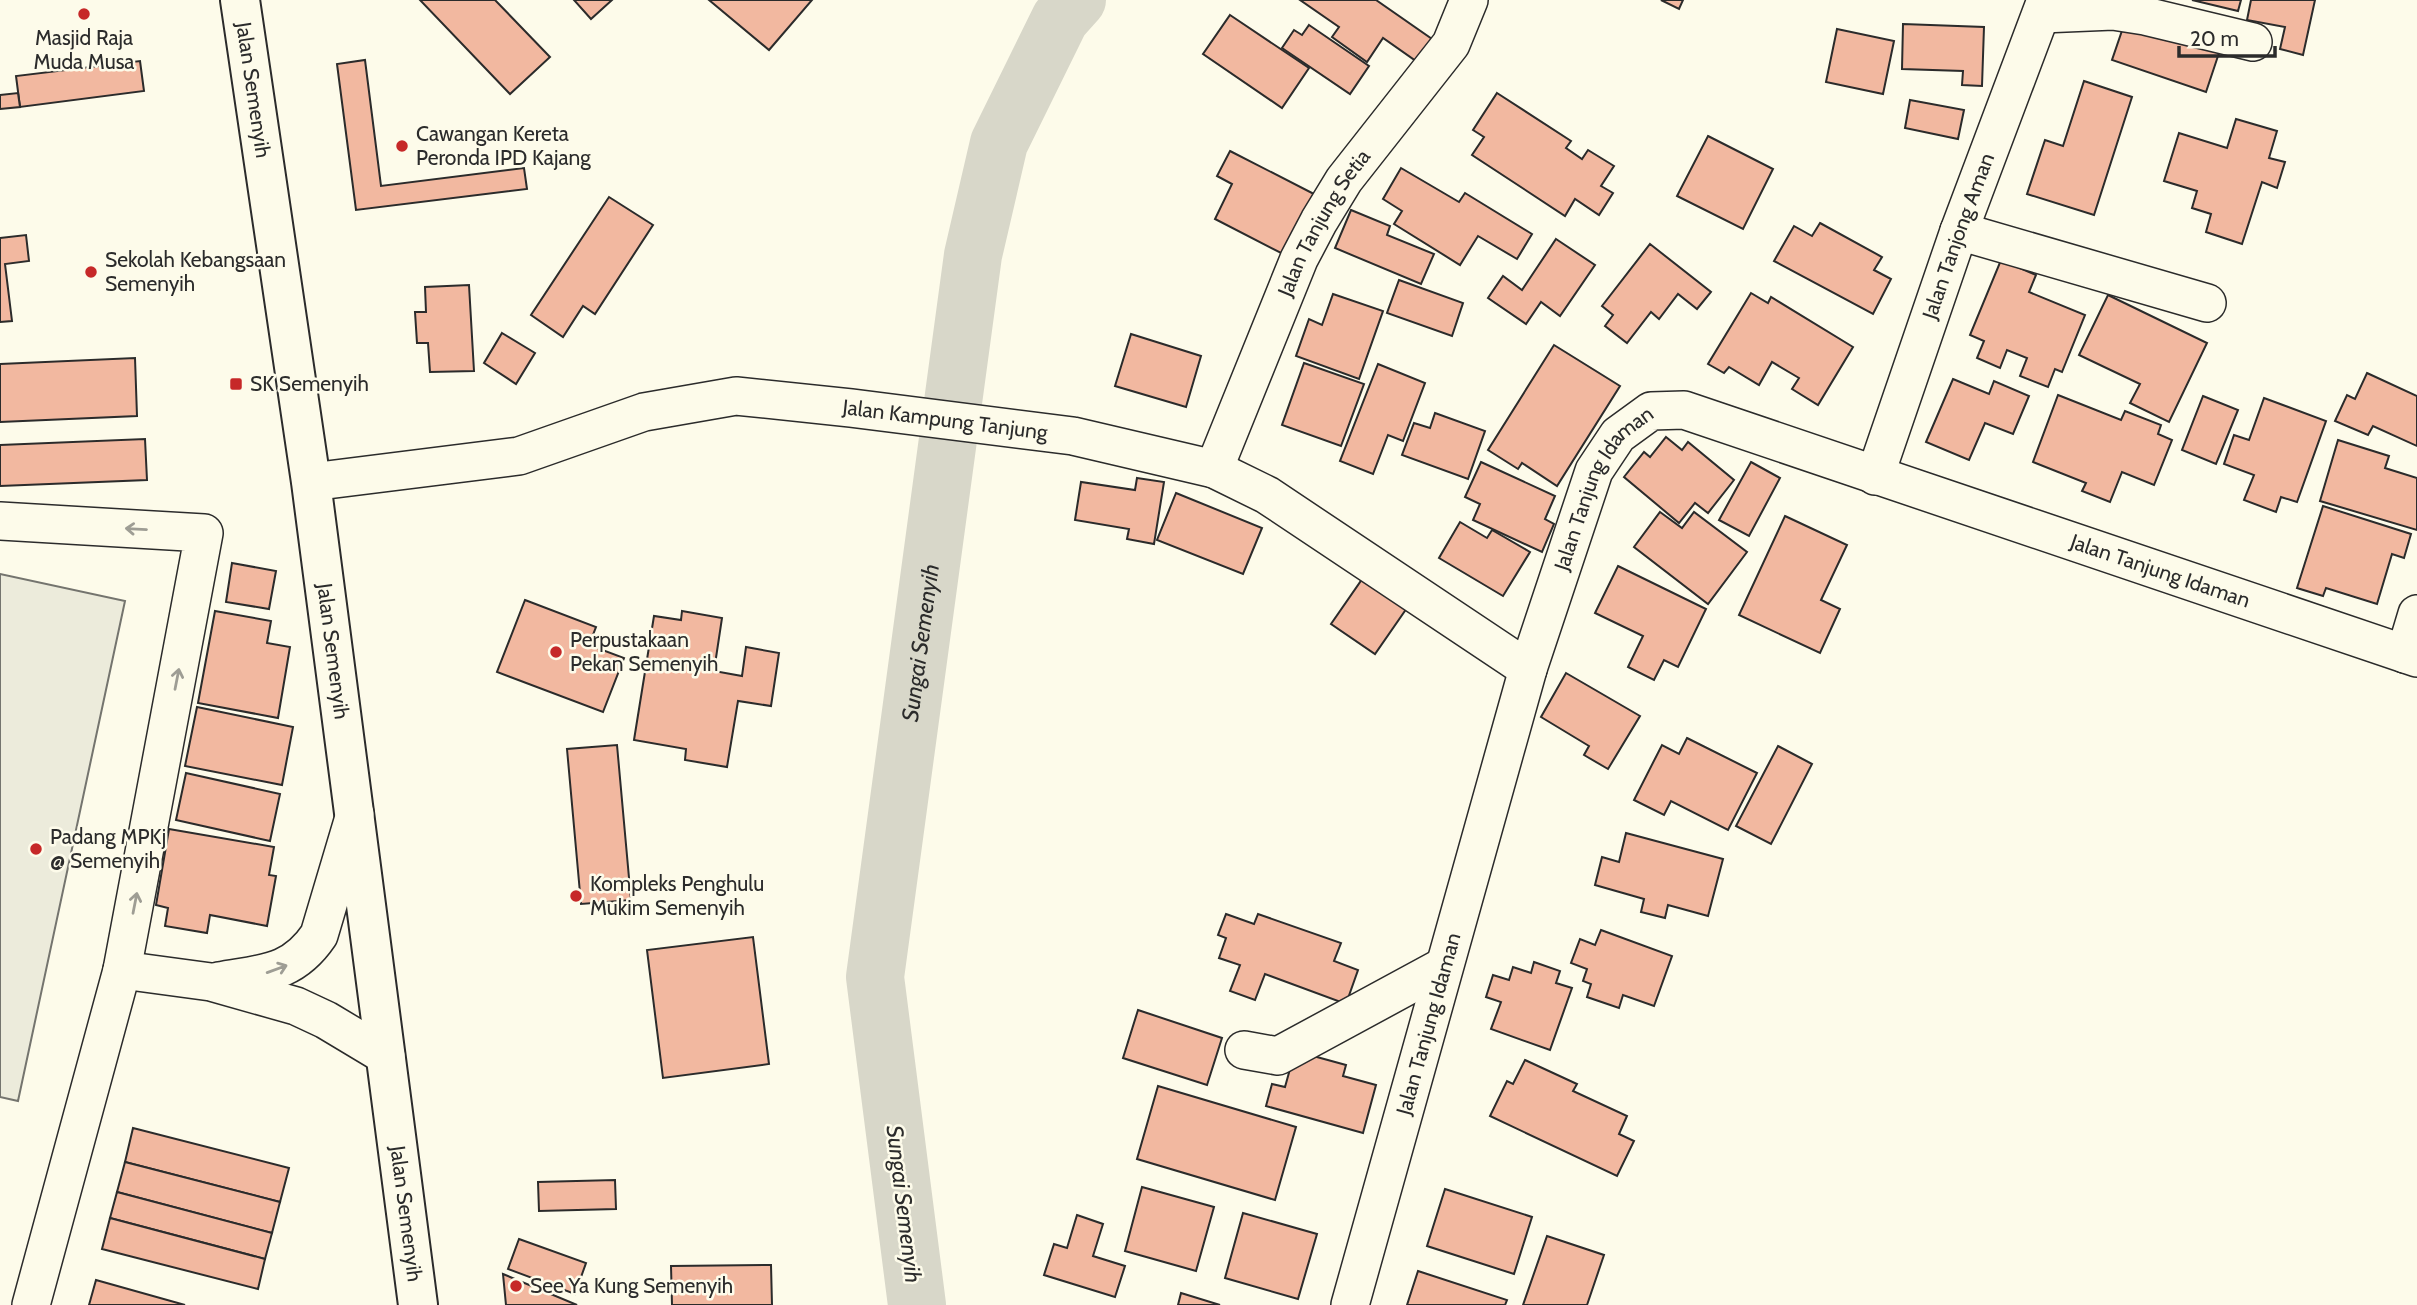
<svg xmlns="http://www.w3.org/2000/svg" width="2417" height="1305" font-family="Cabin,sans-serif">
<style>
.green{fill:#ecebdb;stroke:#74746e;stroke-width:2}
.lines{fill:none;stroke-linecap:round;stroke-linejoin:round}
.river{stroke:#d8d7c9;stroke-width:58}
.building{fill:#f2b8a0;stroke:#2b2b2b;stroke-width:2}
.minor-casing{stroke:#2b2b2b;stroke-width:40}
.major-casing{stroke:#2b2b2b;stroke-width:42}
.minor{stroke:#fdfbea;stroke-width:37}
.major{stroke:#fdfbea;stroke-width:38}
.oneway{stroke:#9e9d94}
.poi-dot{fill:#c62828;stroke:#fdfbea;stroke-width:2.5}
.labels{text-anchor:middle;stroke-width:5;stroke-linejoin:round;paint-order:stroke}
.poi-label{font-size:21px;fill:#2b2b2b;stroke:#fdfbea;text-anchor:start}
.street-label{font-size:21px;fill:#2b2b2b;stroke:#fdfbea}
.water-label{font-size:23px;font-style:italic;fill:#2b2b2b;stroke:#fdfbea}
</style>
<rect width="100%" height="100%" fill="#fdfbea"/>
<path class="green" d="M0,574L125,601L18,1101L0,1097Z"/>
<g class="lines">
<path class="river" id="s1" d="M917,1305L875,977L973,255L999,143L1060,19L1077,0"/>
</g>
<g class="building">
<path d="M420,0H495L550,57L510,94Z"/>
<path d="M574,0H612L591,19Z"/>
<path d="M709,0H812L769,50Z"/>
<path d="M1300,0H1376L1432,39L1416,61L1383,38L1367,62L1332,37L1339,27Z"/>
<path d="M1661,0H1683L1679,9Z"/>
<path d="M2192,0H2241L2238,11Z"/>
<path d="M2251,0H2315L2303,55L2280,49L2285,27L2247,20Z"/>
<path d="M1230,15L1309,68L1282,108L1203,54Z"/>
<path d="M2127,16L2221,47L2206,92L2112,60Z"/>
<path d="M1903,24L1984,27L1982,86L1962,85L1963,71L1902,69Z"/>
<path d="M1309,25L1369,66L1350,94L1282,48L1294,30L1302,35Z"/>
<path d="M1837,29L1894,41L1883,94L1826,82Z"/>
<path d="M365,60L381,186L524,168L527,189L356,210L337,64Z"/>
<path d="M140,61L144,91L20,107L16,76Z"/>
<path d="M2084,81L2132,97L2094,215L2027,194L2045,140L2063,146Z"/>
<path d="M18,93L20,107L0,109V95Z"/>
<path d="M1497,93L1571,141L1566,148L1582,159L1588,150L1614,166L1601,186L1613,193L1599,215L1575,199L1565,216L1472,155L1484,137L1473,130Z"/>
<path d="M1910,100L1964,110L1958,139L1905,128Z"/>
<path d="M2236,119L2277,131L2269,158L2285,162L2277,188L2262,182L2242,244L2206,232L2211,214L2192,208L2197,191L2164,181L2179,133L2227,148Z"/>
<path d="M1708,136L1773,169L1743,229L1677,196Z"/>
<path d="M1230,151L1314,194L1283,254L1215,219L1232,184L1217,176Z"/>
<path d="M1401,168L1459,202L1465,193L1532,234L1517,259L1478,236L1460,265L1394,224L1402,211L1383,199Z"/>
<path d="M609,197L653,225L595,314L583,306L563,337L531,315Z"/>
<path d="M1351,210L1390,226L1387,235L1434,254L1421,284L1335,248Z"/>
<path d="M1820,223L1882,257L1874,270L1891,279L1873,314L1774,261L1794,226L1812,236Z"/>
<path d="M26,235L29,261L5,264L12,321L0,322V238Z"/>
<path d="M1556,239L1595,265L1560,316L1541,302L1526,324L1488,298L1503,276L1522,290Z"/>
<path d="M1650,244L1711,292L1697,309L1678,294L1659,319L1651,312L1627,343L1605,326L1613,315L1602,306Z"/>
<path d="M2001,260L2036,275L2029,292L2085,315L2062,372L2055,369L2048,387L2020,376L2027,358L2007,350L2000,368L1977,358L1984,341L1970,335Z"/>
<path d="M1399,280L1463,303L1452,336L1387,313Z"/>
<path d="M469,285L474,371L430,372L428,343H417L415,312H426L425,287Z"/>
<path d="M1751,293L1768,303L1771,297L1853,347L1818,405L1792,389L1799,378L1772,362L1759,385L1729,367L1724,373L1708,364Z"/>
<path d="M1333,294L1383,311L1359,379L1296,356L1309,319L1322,325Z"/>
<path d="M2108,295L2207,343L2169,422L2130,403L2140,384L2079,355Z"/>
<path d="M502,333L535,353L516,384L484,363Z"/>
<path d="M1131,334L1201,356L1186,407L1115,386Z"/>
<path d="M1554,345L1620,386L1557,486L1522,463L1518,469L1488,450Z"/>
<path d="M135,358L137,416L0,422V364Z"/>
<path d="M1304,363L1364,384L1341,446L1282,425Z"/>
<path d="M1378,364L1425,383L1403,441L1388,435L1373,474L1340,461Z"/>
<path d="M2367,373L2417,396V446L2373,426L2368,435L2335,421L2347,395L2355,399Z"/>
<path d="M1953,379L1989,394L1994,381L2029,396L2013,434L1985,423L1969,460L1926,442Z"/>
<path d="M2058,395L2121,420L2125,411L2161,425L2158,434L2172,440L2154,485L2122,472L2110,502L2082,491L2086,483L2033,462Z"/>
<path d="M2203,396L2238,410L2216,464L2182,450Z"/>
<path d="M2264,398L2326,421L2297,502L2281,497L2276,512L2244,500L2254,475L2224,464L2234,435L2249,440Z"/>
<path d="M1435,413L1485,431L1468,479L1402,455L1414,423L1430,428Z"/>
<path d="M1666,437L1682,450L1688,442L1734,480L1708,513L1695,503L1679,523L1624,477L1644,452L1650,457Z"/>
<path d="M145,439L147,480L0,486V445Z"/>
<path d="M2338,440L2389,456L2385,468L2417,478V530L2320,501Z"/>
<path d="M1481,462L1555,496L1545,519L1554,524L1542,552L1473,520L1480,504L1465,497Z"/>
<path d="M1751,462L1780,478L1749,536L1719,520Z"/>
<path d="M1137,478L1164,482L1154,544L1127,539L1129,529L1075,520L1081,482L1135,490Z"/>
<path d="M1176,493L1262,528L1243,574L1157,540Z"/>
<path d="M2323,506L2411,534L2404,558L2392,554L2377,604L2326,588L2323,596L2297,588Z"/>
<path d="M1660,512L1682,528L1694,512L1747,552L1708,604L1634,547Z"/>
<path d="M1785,516L1847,545L1821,600L1840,609L1820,653L1739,615Z"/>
<path d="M1460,522L1487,538L1492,530L1530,552L1503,596L1439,558Z"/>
<path d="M232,563L276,571L269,609L226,602Z"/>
<path d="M1618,566L1706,609L1678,667L1664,660L1654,680L1628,667L1643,636L1595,613Z"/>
<path d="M1365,575L1409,605L1375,654L1331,624Z"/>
<path d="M525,600L596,627L589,645L624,658L603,712L497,672Z"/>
<path d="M215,611L271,621L267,643L290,647L278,718L198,703Z"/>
<path d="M682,611L722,618L714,671L742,676L746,647L779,653L771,706L738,701L727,767L685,760L686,749L634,740L654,616L681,620Z"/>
<path d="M1566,673L1640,716L1608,769L1584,755L1589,746L1541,717Z"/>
<path d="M197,707L293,727L282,785L185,766Z"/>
<path d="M1687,738L1757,773L1728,830L1671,801L1664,815L1634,800L1662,745L1679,754Z"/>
<path d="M617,745L631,900L581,904L567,749Z"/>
<path d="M1778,746L1812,764L1771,844L1736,826Z"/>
<path d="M186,773L280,794L270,841L176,820Z"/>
<path d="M169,829L274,847L269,875L276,876L267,926L210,915L207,933L165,926L168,908L156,905Z"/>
<path d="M1626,833L1723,859L1708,916L1668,905L1665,918L1641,912L1644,899L1595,885L1602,857L1619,862Z"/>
<path d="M1226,914L1254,924L1258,914L1341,943L1334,961L1358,970L1346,1004L1265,974L1255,1000L1230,991L1240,965L1219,958L1226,938L1218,935Z"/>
<path d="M1601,930L1672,956L1654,1006L1623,995L1619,1008L1587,997L1591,984L1583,981L1587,969L1571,963L1580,939L1595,945Z"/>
<path d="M753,937L769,1064L663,1078L647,950Z"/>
<path d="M1534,962L1560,971L1556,983L1572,988L1550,1050L1491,1029L1501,1002L1486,997L1493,975L1509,980L1513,967L1531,973Z"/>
<path d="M1138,1010L1222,1038L1207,1085L1123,1058Z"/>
<path d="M1295,1051L1346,1065L1343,1076L1376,1085L1363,1133L1266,1106L1272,1084L1285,1087Z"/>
<path d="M1525,1060L1577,1084L1573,1091L1627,1116L1619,1134L1634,1141L1617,1176L1490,1116L1507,1081L1513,1084Z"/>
<path d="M1158,1086L1296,1127L1275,1200L1137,1159Z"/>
<path d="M133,1128L289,1168L280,1202L125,1162Z"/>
<path d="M125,1162L280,1202L272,1233L117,1192Z"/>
<path d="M615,1180L616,1209L539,1211L538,1182Z"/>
<path d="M1142,1187L1214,1207L1196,1271L1125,1251Z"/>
<path d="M1445,1189L1532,1217L1514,1274L1427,1246Z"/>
<path d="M117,1192L272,1233L265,1259L110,1218Z"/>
<path d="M1243,1213L1317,1234L1298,1299L1225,1278Z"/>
<path d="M1077,1215L1103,1224L1093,1256L1125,1266L1115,1297L1044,1275L1054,1244L1067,1248Z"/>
<path d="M110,1218L265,1259L258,1289L102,1249Z"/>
<path d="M1547,1236L1604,1255L1587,1305H1523Z"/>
<path d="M519,1239L586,1263L575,1294L508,1269Z"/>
<path d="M771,1265L772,1305H672L671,1266Z"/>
<path d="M1418,1271L1507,1300L1505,1305H1407Z"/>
<path d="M503,1274L577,1305H506Z"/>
<path d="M96,1280L185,1305H89Z"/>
<path d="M1181,1293L1220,1305H1178Z"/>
</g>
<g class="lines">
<g class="minor-casing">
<g id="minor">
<path d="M2042,14L2113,11L2145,16L2253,42"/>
<path d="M1959,231L2207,303"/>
<path id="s2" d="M1214,469L1299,259L1319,221L1344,180L1451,44L1469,0"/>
<path id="s3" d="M1875,476L1959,231L2046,0"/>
<path id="s4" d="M311,482L519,456L644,412L736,396L851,408L1073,436L1214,469L1267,495L1528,669"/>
<path d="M0,521L204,533L122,970L31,1305"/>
<path d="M2405,654L2417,614"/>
<path d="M122,970L211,982L296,1006L326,1020L386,1056"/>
<path d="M219,981C262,973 292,975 319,935L355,814"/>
<path d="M1244,1050L1278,1056L1444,966"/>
<path id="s5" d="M1350,1305L1528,669L1594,471L1618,435L1651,411L1684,410L2417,658"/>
</g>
</g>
<g class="major-casing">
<g id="major">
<path id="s6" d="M240,0L311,482L418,1305"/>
</g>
</g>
<use href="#minor" class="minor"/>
<use href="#major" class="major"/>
</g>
<defs><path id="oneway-shaft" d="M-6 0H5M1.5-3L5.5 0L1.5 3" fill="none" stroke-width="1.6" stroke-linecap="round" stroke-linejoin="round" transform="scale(1.75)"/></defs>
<g class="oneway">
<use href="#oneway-shaft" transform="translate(136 529) rotate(-177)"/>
<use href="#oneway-shaft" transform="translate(177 679) rotate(-79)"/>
<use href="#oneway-shaft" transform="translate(135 903) rotate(-79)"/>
<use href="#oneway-shaft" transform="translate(277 969) rotate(-20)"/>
</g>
<g class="poi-dot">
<circle cx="84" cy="14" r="7"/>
<circle cx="402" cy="146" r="7"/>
<circle cx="91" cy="272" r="7"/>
<rect x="229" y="377" width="14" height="14" rx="3.5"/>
<circle cx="556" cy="652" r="7"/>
<circle cx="36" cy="849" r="7"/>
<circle cx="576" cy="896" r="7"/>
<circle cx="516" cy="1286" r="7"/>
</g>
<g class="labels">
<g class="poi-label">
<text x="84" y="45" text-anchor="middle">Masjid Raja<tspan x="84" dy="24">Muda Musa</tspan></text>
<text x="416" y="141">Cawangan Kereta<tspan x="416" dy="24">Peronda IPD Kajang</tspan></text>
<text x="105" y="267">Sekolah Kebangsaan<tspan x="105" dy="24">Semenyih</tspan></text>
<text x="250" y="391">SK Semenyih</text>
<text x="570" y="647">Perpustakaan<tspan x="570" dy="24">Pekan Semenyih</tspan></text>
<text x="50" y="844">Padang MPKj<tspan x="50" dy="24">@ Semenyih</tspan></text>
<text x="590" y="891">Kompleks Penghulu<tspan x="590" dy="24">Mukim Semenyih</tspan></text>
<text x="530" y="1293">See Ya Kung Semenyih</text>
</g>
<g class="street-label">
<text dy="7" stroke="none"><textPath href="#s6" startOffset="91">Jalan Semenyih</textPath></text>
<text dy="7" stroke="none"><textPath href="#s2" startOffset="270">Jalan Tanjung Setia</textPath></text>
<text dy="7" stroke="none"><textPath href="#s3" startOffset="254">Jalan Tanjong Aman</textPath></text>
<text dy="7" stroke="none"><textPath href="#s4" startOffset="646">Jalan Kampung Tanjung</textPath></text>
<text dy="7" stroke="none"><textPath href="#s5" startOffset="859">Jalan Tanjung Idaman</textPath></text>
<text dy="7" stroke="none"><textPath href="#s5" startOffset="1489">Jalan Tanjung Idaman</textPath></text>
<text dy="7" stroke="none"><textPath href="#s6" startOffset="658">Jalan Semenyih</textPath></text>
<text dy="7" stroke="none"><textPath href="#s5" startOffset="292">Jalan Tanjung Idaman</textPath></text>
<text dy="7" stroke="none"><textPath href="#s6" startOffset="1225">Jalan Semenyih</textPath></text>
</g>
<g class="water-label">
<text dy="8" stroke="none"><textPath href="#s1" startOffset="668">Sungai Semenyih</textPath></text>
<text transform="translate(904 1204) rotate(83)" y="8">Sungai Semenyih</text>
</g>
</g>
<path d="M2179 46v10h96v-10" fill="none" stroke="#2b2b2b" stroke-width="3.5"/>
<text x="2190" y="46" font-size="21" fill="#2b2b2b" stroke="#fdfbea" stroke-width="5" paint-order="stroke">20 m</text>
</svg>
